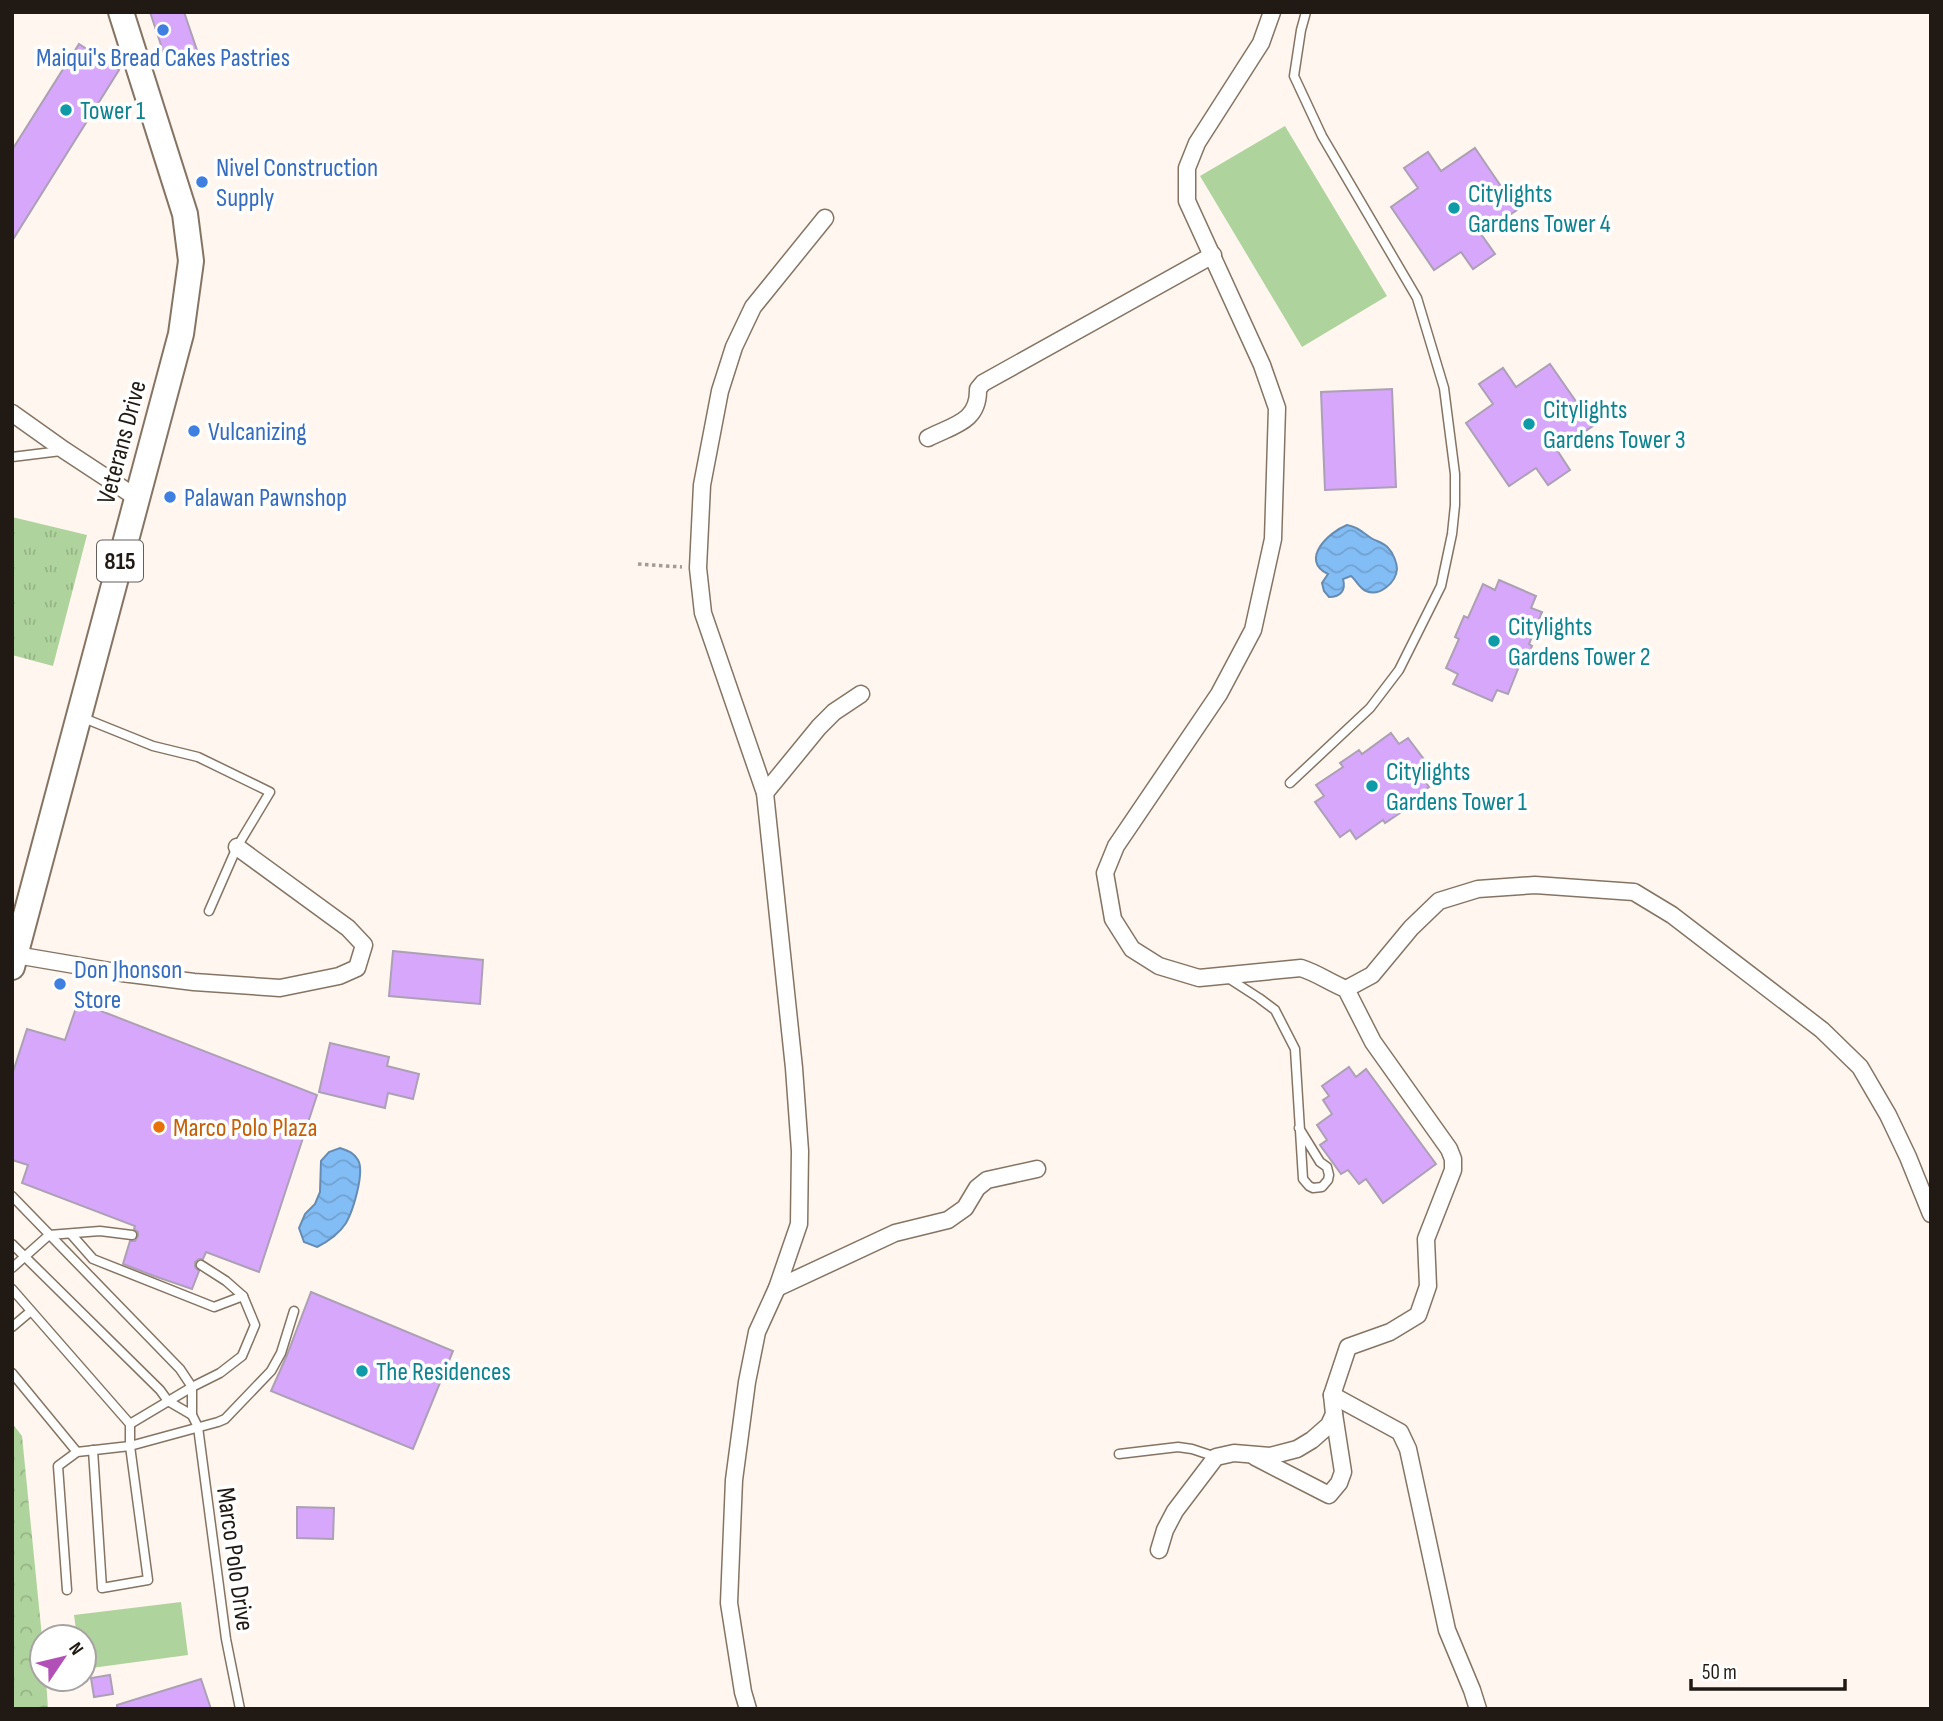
<svg xmlns="http://www.w3.org/2000/svg" width="1943" height="1721" font-family="'Sofia Sans Condensed',sans-serif">
<style>
.grass{fill:url(#grass-tufts)}
.forest{fill:url(#forest-crowns)}
.garden{fill:#afd39c}
.water{fill:url(#water-waves);stroke:#668cb2;stroke-width:2}
.building{fill:#d7a7fb;stroke:#aca0b5;stroke-width:2}
.lines{fill:none;stroke-linecap:round;stroke-linejoin:round}
.service-casing{stroke:#857463;stroke-width:11}
.minor-casing{stroke:#857463;stroke-width:19}
.primary-casing{stroke:#857463;stroke-width:28}
.path{stroke:#a39b94;stroke-width:3.5;stroke-dasharray:3.5 3.5;stroke-linecap:butt}
.service{stroke:#fff;stroke-width:8}
.minor{stroke:#fff;stroke-width:16}
.primary{stroke:#fff;stroke-width:24}
.shop-dot{fill:#3f7fe0;stroke:#fff;stroke-width:2.5}
.culture-dot{fill:#0f9aa8;stroke:#fff;stroke-width:2.5}
.food-dot{fill:#e8710a;stroke:#fff;stroke-width:2.5}
.labels{text-anchor:middle;stroke-width:7;stroke-linejoin:round;paint-order:stroke}
.shield{fill:#fff;stroke:#645f5a;stroke-width:2}
.shield-label{font-size:24px;font-weight:bold;fill:#211a14}
.shop-label{font-size:26px;fill:#366cbe;stroke:#fff;text-anchor:start}
.culture-label{font-size:26px;fill:#0d838f;stroke:#fff;text-anchor:start}
.street-label{font-size:26px;fill:#211a14;stroke:#fff}
.food-label{font-size:26px;fill:#c56008;stroke:#fff;text-anchor:start}
</style>
<defs>
<pattern id="grass-tufts" width="24" height="20" patternUnits="userSpaceOnUse" patternTransform="scale(1.75)"><rect width="24" height="20" fill="#afd39c"/><path d="M3 7l-1-3M5 7V3M7 7l1-3M15 17l-1-3M17 17v-4M19 17l1-3" fill="none" stroke="#96b586"/></pattern>
<pattern id="forest-crowns" width="20" height="18" patternUnits="userSpaceOnUse" patternTransform="scale(1.75)"><rect width="20" height="18" fill="#afd39c"/><path d="M2 6a3 3 0 1 1 6 0M12 15a3 3 0 1 1 6 0" fill="none" stroke="#96b586"/></pattern>
<pattern id="water-waves" width="16" height="10" patternUnits="userSpaceOnUse" patternTransform="scale(1.75)"><rect width="16" height="10" fill="#83bdf5"/><path d="M0 5q4-4 8 0t8 0" fill="none" stroke="#71a2d1"/></pattern>
</defs>
<rect width="100%" height="100%" fill="#fff6ef"/>
<path class="grass" d="M12,517L87,535L53,666L12,655Z"/>
<path class="forest" d="M12,1423L22,1436L42,1637V1679H46L48,1709H12Z"/>
<g class="garden">
<path d="M1285,126L1387,296L1302,347L1200,176Z"/>
<path d="M181,1602L188,1655L84,1669V1637H77L74,1615Z"/>
</g>
<g class="water">
<path d="M1347,525C1358,527 1362,532 1371,538C1377,542 1384,542 1389,549C1393,553 1397,563 1397,569C1396,583 1379,597 1366,591C1360,589 1356,580 1351,576L1343,579C1346,590 1341,597 1329,597L1324,591L1322,583L1328,574C1299,560 1329,532 1347,525Z"/>
<path d="M340,1148C348,1151 353,1152 358,1160C365,1172 353,1211 346,1223C339,1234 329,1241 317,1247L304,1242L299,1228L305,1214L315,1204L320,1192L321,1161L329,1152Z"/>
</g>
<g class="building">
<path d="M150,12H184L198,53L167,63Z"/>
<path d="M79,44L119,70L12,241V150Z"/>
<path d="M1475,148L1517,210L1481,234L1495,254L1473,269L1461,252L1434,270L1391,207L1418,188L1404,168L1428,152L1441,171Z"/>
<path d="M1550,364L1593,426L1557,450L1570,470L1548,485L1536,468L1509,486L1466,423L1493,404L1479,384L1503,368L1516,387Z"/>
<path d="M1392,389L1396,487L1325,490L1321,392Z"/>
<path d="M1499,580L1536,596L1531,608L1542,612L1529,644L1532,646L1524,666L1520,664L1508,694L1497,690L1492,701L1453,684L1458,674L1446,668L1459,639L1455,637L1464,616L1468,618L1483,584L1495,590Z"/>
<path d="M1391,733L1399,744L1408,738L1432,770L1422,777L1429,787L1401,807L1403,811L1385,823L1383,820L1356,839L1350,830L1340,837L1315,802L1324,796L1316,785L1343,767L1340,763L1359,750L1362,754Z"/>
<path d="M393,951L483,960L480,1004L389,996Z"/>
<path d="M78,1002L317,1095L259,1272L206,1252L203,1259H199L195,1262V1267L199,1271L192,1289L154,1276L123,1264L130,1241H135L138,1236V1232L134,1229L135,1226L22,1183L28,1165L12,1160V1075L27,1029L65,1040Z"/>
<path d="M330,1043L389,1057L387,1066L419,1074L413,1099L388,1093L385,1108L319,1092Z"/>
<path d="M1349,1067L1356,1077L1366,1069L1436,1164L1383,1203L1366,1179L1359,1184L1348,1170L1341,1174L1320,1145L1327,1140L1317,1125L1332,1114L1323,1100L1329,1096L1322,1086Z"/>
<path d="M311,1292L453,1351L413,1449L271,1391L287,1355Z"/>
<path d="M297,1507L334,1508L333,1539L297,1538Z"/>
<path d="M110,1675L113,1694L94,1697L91,1678Z"/>
<path d="M201,1679L211,1709H117V1705Z"/>
</g>
<g class="lines">
<g class="service-casing">
<g id="service">
<path d="M12,457L61,451"/>
<path d="M81,717L153,746L198,757L270,792L237,847L209,911"/>
<path d="M1290,783L1370,708L1399,670L1441,586L1452,534L1455,505V474L1444,388L1417,298L1322,136L1294,76L1301,30L1306,12"/>
<path d="M1225,976L1259,998L1275,1010L1295,1049L1303,1179L1309,1186L1313,1188L1322,1187L1328,1180L1329,1175L1327,1167L1320,1162L1299,1128"/>
<path d="M12,1196L180,1369L192,1387V1415L198,1427L226,1639L240,1709"/>
<path d="M71,1234L93,1259L214,1307L243,1296"/>
<path d="M12,1244L160,1390L168,1401L192,1415"/>
<path d="M12,1268L49,1235L100,1231L132,1235"/>
<path d="M12,1289L130,1424V1446L148,1580L102,1588L93,1450"/>
<path d="M12,1327L31,1311"/>
<path d="M12,1373L77,1452"/>
<path d="M130,1424L192,1387L220,1373L242,1356L255,1325L243,1296L226,1281L201,1265"/>
<path d="M1119,1454L1178,1447L1192,1449L1216,1457"/>
<path d="M67,1590L58,1466L77,1452L130,1446L218,1422L225,1419L271,1371L281,1353L294,1311"/>
</g>
</g>
<g class="minor-casing">
<g id="minor">
<path d="M12,413L64,450L137,498"/>
<path d="M928,438C953,425 979,422 978,389L983,383L1213,255"/>
<path d="M765,793L819,727L834,712L861,694"/>
<path d="M16,955L122,973L194,982L280,988L339,976L357,968L364,945L348,928L237,847"/>
<path d="M1346,989L1372,975L1411,928L1439,901L1478,889L1535,885L1634,892L1672,915L1822,1030L1860,1067L1888,1115L1908,1157L1931,1214"/>
<path d="M777,1288L895,1233L948,1220L965,1208L977,1188L987,1180L1037,1169"/>
<path d="M1332,1395L1400,1432L1408,1449L1447,1630L1472,1690L1478,1709"/>
<path d="M1255,1457L1329,1495L1339,1483L1343,1472L1334,1414"/>
<path d="M1159,1550L1165,1530L1175,1511L1216,1457L1234,1453L1270,1456L1297,1449L1312,1440L1329,1425L1334,1414L1332,1395L1348,1347L1390,1332L1418,1315L1428,1286L1426,1239L1453,1170V1159L1449,1149L1373,1042L1346,989C1331,983 1317,973 1301,968L1199,978L1159,966L1132,949L1113,919L1105,873L1116,846L1219,694L1253,630L1273,539L1277,408L1262,365L1187,201V168L1197,143L1261,43L1272,12"/>
<path d="M748,1709L743,1692L729,1603L734,1480L747,1382L757,1332L777,1288L799,1224L800,1151L794,1068L765,793L703,613L698,568L702,485L720,391L734,347L753,307L825,218"/>
</g>
</g>
<g class="primary-casing">
<path id="primary" d="M12,967L181,334L191,261L185,214L121,12"/>
</g>
<path class="path" d="M638,564L682,567"/>
<use href="#service" class="service"/>
<use href="#minor" class="minor"/>
<use href="#primary" class="primary"/>
</g>
<g class="shop-dot">
<circle cx="163" cy="30" r="7"/>
<circle cx="202" cy="182" r="7"/>
<circle cx="194" cy="431" r="7"/>
<circle cx="170" cy="497" r="7"/>
<circle cx="60" cy="984" r="7"/>
</g>
<g class="culture-dot">
<circle cx="66" cy="110" r="7"/>
<circle cx="1454" cy="208" r="7"/>
<circle cx="1529" cy="424" r="7"/>
<circle cx="1494" cy="641" r="7"/>
<circle cx="1372" cy="786" r="7"/>
<circle cx="362" cy="1371" r="7"/>
</g>
<circle class="food-dot" cx="159" cy="1127" r="7"/>
<g class="labels">
<rect class="shield" x="97" y="540.5" width="46" height="41" rx="5"/>
<g class="shield-label">
<text x="120" y="569">815</text>
</g>
<g class="shop-label">
<text x="163" y="66" text-anchor="middle">Maiqui's Bread Cakes Pastries</text>
<text x="216" y="176">Nivel Construction<tspan x="216" dy="30">Supply</tspan></text>
<text x="208" y="440">Vulcanizing</text>
<text x="184" y="506">Palawan Pawnshop</text>
<text x="74" y="978">Don Jhonson<tspan x="74" dy="30">Store</tspan></text>
</g>
<g class="culture-label">
<text x="80" y="119">Tower 1</text>
<text x="1468" y="202">Citylights<tspan x="1468" dy="30">Gardens Tower 4</tspan></text>
<text x="1543" y="418">Citylights<tspan x="1543" dy="30">Gardens Tower 3</tspan></text>
<text x="1508" y="635">Citylights<tspan x="1508" dy="30">Gardens Tower 2</tspan></text>
<text x="1386" y="780">Citylights<tspan x="1386" dy="30">Gardens Tower 1</tspan></text>
<text x="376" y="1380">The Residences</text>
</g>
<g class="street-label">
<text transform="translate(121 442) rotate(-75)" y="9">Veterans Drive</text>
<text transform="translate(236 1559) rotate(82)" y="9">Marco Polo Drive</text>
</g>
<g class="food-label">
<text x="173" y="1136">Marco Polo Plaza</text>
</g>
</g>
<rect width="1943" height="1721" fill="none" stroke="#211a14" stroke-width="28"/>
<g transform="translate(63 1658) rotate(55)"><circle r="33" fill="#ffffff" stroke="#a6a3a1" stroke-width="2"/>
<path d="M0-5L12 26L0 18L-12 26Z" fill="#b250b7"/>
<text y="-10" font-size="19" font-weight="bold" text-anchor="middle" fill="#211a14">N</text>
</g>
<path d="M1691 1679v10h154v-10" fill="none" stroke="#211a14" stroke-width="3.5"/>
<text x="1702" y="1679" font-size="21" fill="#211a14" stroke="#ffffff" stroke-width="5" paint-order="stroke">50 m</text>
</svg>
